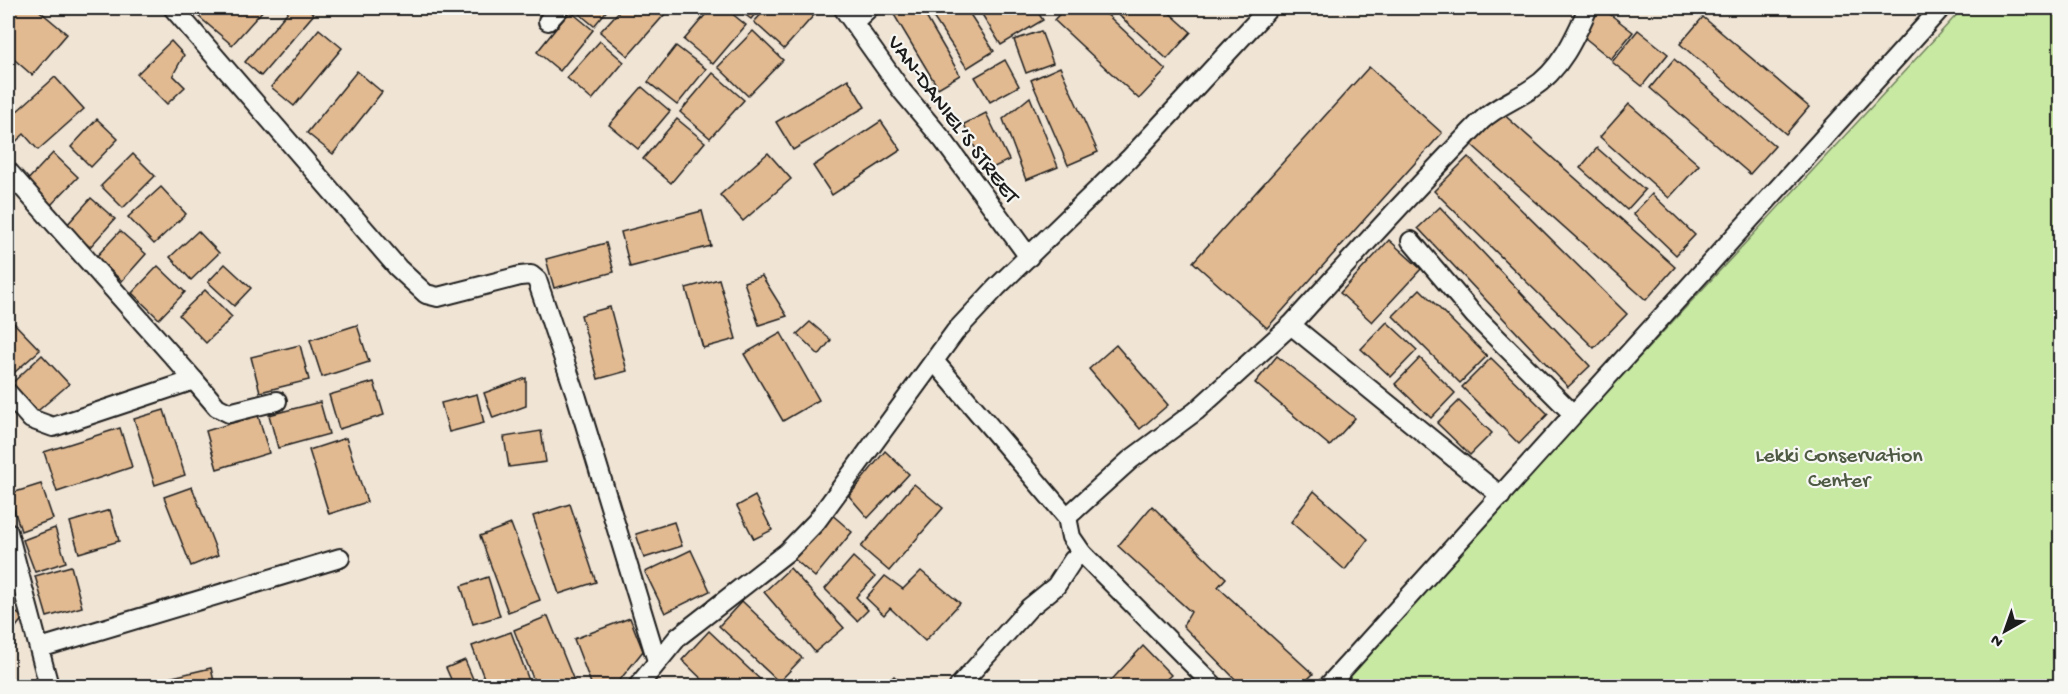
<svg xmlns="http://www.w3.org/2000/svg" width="2068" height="694" font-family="'Gochi Hand',sans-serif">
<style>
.green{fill:#c7e9a2;stroke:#72825f;stroke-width:1.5}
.building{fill:#e1ba92;stroke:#1c1c1c;stroke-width:1.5}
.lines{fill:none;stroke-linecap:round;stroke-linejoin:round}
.street-casing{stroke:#1c1c1c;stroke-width:22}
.street{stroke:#f6f6f2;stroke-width:18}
.labels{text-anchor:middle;stroke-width:4.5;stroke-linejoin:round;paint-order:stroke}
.street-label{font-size:22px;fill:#1c1c1c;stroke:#f6f6f2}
.park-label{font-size:22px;fill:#4f5a44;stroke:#f6f6f2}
</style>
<rect width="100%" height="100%" fill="#f0e4d5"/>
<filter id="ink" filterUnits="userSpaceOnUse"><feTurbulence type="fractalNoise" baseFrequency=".0167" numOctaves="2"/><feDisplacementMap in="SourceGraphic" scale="12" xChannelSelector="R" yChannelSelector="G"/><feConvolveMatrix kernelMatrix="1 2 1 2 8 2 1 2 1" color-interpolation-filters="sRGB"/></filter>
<g filter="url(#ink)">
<path class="green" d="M1963,8H2060V686H1335Z"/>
<g class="building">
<path d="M14,8H36L67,34L32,75L8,54V15Z"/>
<path d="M206,8H265L232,45L198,16Z"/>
<path d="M291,8H306L314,14L261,76L245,62Z"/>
<path d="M577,8H609L594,26L575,10Z"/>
<path d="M622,8H657L665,14L628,56L600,32Z"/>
<path d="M711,8H725L746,25L713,64L684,40Z"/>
<path d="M736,8H760L751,19Z"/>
<path d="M767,8H806L814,15L784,49L754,22Z"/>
<path d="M890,8H921L960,75L938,88Z"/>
<path d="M927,8H966L994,51L967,68Z"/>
<path d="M978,8H1035L1043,20L1001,45Z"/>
<path d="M1065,8H1100L1166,70L1139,99L1054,20Z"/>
<path d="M1111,8H1164L1191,32L1167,59Z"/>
<path d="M1602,8L1633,32L1611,59L1580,34Z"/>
<path d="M570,11L593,30L560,71L537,52Z"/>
<path d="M1703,17L1809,107L1786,134L1680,44Z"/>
<path d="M319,29L342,48L294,106L271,87Z"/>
<path d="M1638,30L1668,54L1642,86L1612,62Z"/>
<path d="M753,31L783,60L748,96L718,67Z"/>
<path d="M1041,31L1053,63L1026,73L1014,40Z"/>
<path d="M171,41L184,55L173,75L185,87L167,104L137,74Z"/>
<path d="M600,41L624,62L592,100L567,78Z"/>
<path d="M676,46L706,69L677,105L648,82Z"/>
<path d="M1674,59L1775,146L1750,174L1650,88Z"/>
<path d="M1005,60L1019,86L990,102L975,77Z"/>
<path d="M1060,67L1098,152L1068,165L1031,80Z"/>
<path d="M1369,67L1442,133L1267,328L1193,262Z"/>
<path d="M357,71L382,92L333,154L307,133Z"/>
<path d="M713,73L744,100L710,138L680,112Z"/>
<path d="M55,77L84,109L38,150L24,134L9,148L8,105L15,113Z"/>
<path d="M848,79L865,107L793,150L776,122Z"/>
<path d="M642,87L670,111L638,149L609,125Z"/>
<path d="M1030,97L1058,167L1026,180L1003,119Z"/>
<path d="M1629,104L1699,165L1669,198L1600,137Z"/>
<path d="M1501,112L1675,267L1646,300L1472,145Z"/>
<path d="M986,113L1009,160L986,171L964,124Z"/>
<path d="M97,119L118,139L91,167L71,147Z"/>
<path d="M677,119L705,142L671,183L643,159Z"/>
<path d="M881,121L901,150L832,195L813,166Z"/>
<path d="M1597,148L1645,190L1627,210L1580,168Z"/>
<path d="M53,153L78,177L49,207L24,184Z"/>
<path d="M768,153L791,179L743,221L720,195Z"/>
<path d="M133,154L155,176L123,208L101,186Z"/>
<path d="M1468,157L1627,314L1594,348L1434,191Z"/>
<path d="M161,187L186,214L154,244L128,217Z"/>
<path d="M1652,194L1695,235L1676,255L1633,214Z"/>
<path d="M91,198L115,219L90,247L66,226Z"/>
<path d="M1440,207L1590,366L1568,387L1418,228Z"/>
<path d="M702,211L711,246L630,267L621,232Z"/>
<path d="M120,231L146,254L122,281L96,257Z"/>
<path d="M198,231L219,253L191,280L170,257Z"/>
<path d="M1389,240L1421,269L1372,322L1340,293Z"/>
<path d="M606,243L614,272L554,288L546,259Z"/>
<path d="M225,264L251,288L234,306L208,282Z"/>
<path d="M158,266L185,292L159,319L132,293Z"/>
<path d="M762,276L787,316L759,325L744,282Z"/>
<path d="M719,279L736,339L703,348L686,288Z"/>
<path d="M1420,289L1487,356L1460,383L1393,316Z"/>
<path d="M205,290L232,317L206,343L179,315Z"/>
<path d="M610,307L627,371L598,379L581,315Z"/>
<path d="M12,321L40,350L8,378V326Z"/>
<path d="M810,322L831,340L819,355L797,334Z"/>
<path d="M1387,322L1417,350L1391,377L1361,349Z"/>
<path d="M357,325L369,362L322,377L310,340Z"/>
<path d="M781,333L819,400L783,421L744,354Z"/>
<path d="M300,345L309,380L260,392L251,357Z"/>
<path d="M1116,345L1168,405L1140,429L1089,369Z"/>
<path d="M42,355L69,384L33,415L8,387Z"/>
<path d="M1277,356L1355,418L1330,446L1255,383Z"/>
<path d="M1420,358L1455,393L1431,418L1395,384Z"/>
<path d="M1491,358L1548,414L1519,444L1462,387Z"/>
<path d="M526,378V406L493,418L484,393Z"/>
<path d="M374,382L384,415L339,429L329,395Z"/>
<path d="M477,394L484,423L449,432L441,403Z"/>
<path d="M1459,401L1492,433L1470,455L1437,423Z"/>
<path d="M320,402L329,434L278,448L269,415Z"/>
<path d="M164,410L185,475L155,485L134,419Z"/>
<path d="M258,415L269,453L217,469L206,431Z"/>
<path d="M120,428L132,467L57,492L44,452Z"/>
<path d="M541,431L546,462L509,467L504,437Z"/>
<path d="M346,438L367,502L329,514L309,450Z"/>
<path d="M885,451L909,474L868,518L849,496Z"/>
<path d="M41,484L53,519L21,531L9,494Z"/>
<path d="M914,484L943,508L889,571L861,547Z"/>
<path d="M192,487L218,555L191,566L164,497Z"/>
<path d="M1314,491L1368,539L1345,570L1291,522Z"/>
<path d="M755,496L772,530L754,539L737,506Z"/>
<path d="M570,504L596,582L559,594L533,516Z"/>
<path d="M1152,506L1226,578L1218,587L1313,674L1301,686H1242L1183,626L1191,612L1118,546Z"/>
<path d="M110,510L119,541L79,553L70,522Z"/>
<path d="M830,513L852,532L815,577L792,557Z"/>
<path d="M674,522L682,546L644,558L636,534Z"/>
<path d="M511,524L540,600L508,612L480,536Z"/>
<path d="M55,528L66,562L35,572L23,540Z"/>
<path d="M691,550L710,591L665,613L645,572Z"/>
<path d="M853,557L875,577L856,597L868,610L857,621L825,589Z"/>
<path d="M71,566L82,607L47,617L35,576Z"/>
<path d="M790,568L844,628L815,652L764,592Z"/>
<path d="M921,571L960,603L925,641L890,608L884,615L866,598L885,576L903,589Z"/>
<path d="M488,577L500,616L473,624L461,586Z"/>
<path d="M742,601L802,658L779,682L719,626Z"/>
<path d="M8,606L23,618L8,637Z"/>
<path d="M548,616L576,686H536L514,630Z"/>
<path d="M630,618L643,651L615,686H592L574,639Z"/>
<path d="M709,631L767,686H709L682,660Z"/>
<path d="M511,632L531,686H487L472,646Z"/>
<path d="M1143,646L1171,675L1159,686H1106Z"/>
<path d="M465,660L476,686H454L446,668Z"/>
<path d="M211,668L215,686H170L168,678Z"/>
<path d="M894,676L905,686H884Z"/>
</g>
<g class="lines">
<g class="street-casing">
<g id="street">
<path d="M173,8L398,268L426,294L438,297L520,276L531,275L537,280L577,398L657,661"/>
<path d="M843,8L902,91L943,140L1029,257"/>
<path d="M548,21L560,8"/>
<path d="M854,22L869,8"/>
<path d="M8,171L194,380L53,427L31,419L8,393"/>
<path d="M1411,241L1475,316L1573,414"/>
<path d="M934,361L1067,517L1071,537L1082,553L1073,560L1056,586L1029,608L959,686"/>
<path d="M194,380L217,407L229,413L277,401"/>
<path d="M1501,496L1291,325C1354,256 1416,187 1481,121C1495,107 1515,100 1531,89C1560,71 1575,38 1588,8"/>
<path d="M1067,517L1130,460L1196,411L1291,325"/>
<path d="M8,532L49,686"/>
<path d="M1082,553L1214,686"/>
<path d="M40,648L340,558"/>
<path d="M638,686L678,637L787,552L816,522L955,332L997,287L1129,159L1269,8"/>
<path d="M1328,686L1941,8"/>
</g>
</g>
<use href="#street" class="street"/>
</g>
</g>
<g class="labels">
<g class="street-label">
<text transform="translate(955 118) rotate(53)" y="8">VAN-DANIEL’S STREET</text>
</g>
<g class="park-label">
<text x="1839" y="461">Lekki Conservation<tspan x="1839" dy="25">Center</tspan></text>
</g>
</g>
<rect width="2068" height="694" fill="none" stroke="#f6f6f2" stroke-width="30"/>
<rect x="15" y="15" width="2038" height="664" fill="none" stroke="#1c1c1c" stroke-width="2" filter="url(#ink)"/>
<g transform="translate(2005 631) rotate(220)" stroke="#f6f6f2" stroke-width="4.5" paint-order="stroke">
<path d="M0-4.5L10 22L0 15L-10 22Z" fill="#1c1c1c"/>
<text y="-9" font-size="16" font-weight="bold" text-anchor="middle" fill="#1c1c1c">N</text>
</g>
</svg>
